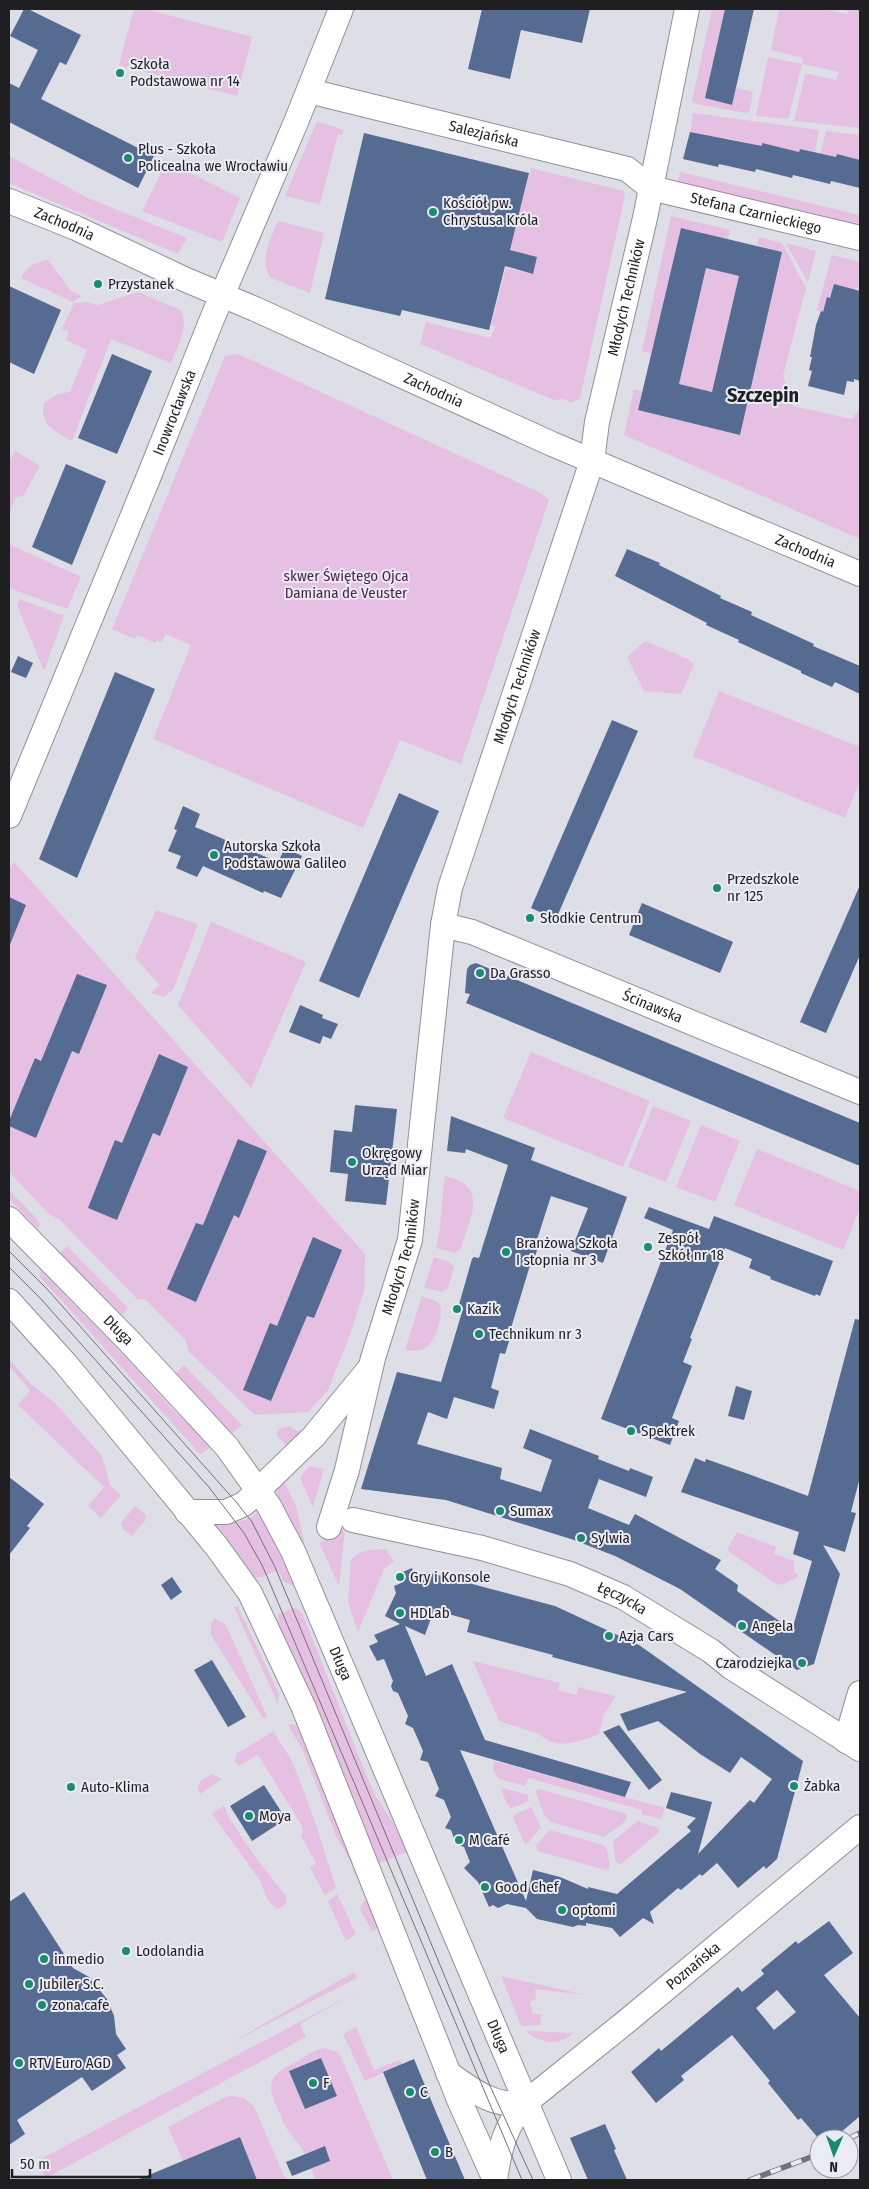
<svg xmlns="http://www.w3.org/2000/svg" width="869" height="2189" font-family="'Fira Sans Condensed',sans-serif">
<style>
.green{fill:#e5c0e2}
.building{fill:#556b91;fill-rule:evenodd}
.lines{fill:none;stroke-linecap:round;stroke-linejoin:round}
.minor-casing{stroke:#909098;stroke-width:26}
.minor{stroke:#fff;stroke-width:24}
.tram{stroke:#727277;stroke-width:1}
.rail-casing{stroke:#727277;stroke-width:5.5}
.rail{stroke:#ebebf4;stroke-width:4;stroke-dasharray:11;stroke-linecap:butt}
.poi-dot{fill:#198c6d;stroke:#ebebf4;stroke-width:2}
.labels{text-anchor:middle;stroke-width:4;stroke-linejoin:round;paint-order:stroke}
.poi-label{font-size:15px;fill:#1f1f22;stroke:#ebebf4;text-anchor:start}
.street-label{font-size:15px;fill:#1f1f22;stroke:#ebebf4}
.park-label{font-size:15px;fill:#52224f;stroke:#ebebf4}
.district-label{font-size:20px;font-weight:bold;fill:#1f1f22;stroke:#ebebf4}
</style>
<rect width="100%" height="100%" fill="#dedee6"/>
<g class="green">
<path d="M134,9H145L252,37L237,96L119,65Z"/>
<path d="M712,9H725L705,98L732,105L736,88L753,92L750,110L747,113L696,104L692,101Z"/>
<path d="M779,9H822L849,14L846,9H860V128L794,121L805,75L808,74L836,80L839,72L802,64L789,117L786,119L756,116L768,57L802,64L803,58L771,50Z"/>
<path d="M693,113L819,130L815,152L800,149L799,152L762,144V146L727,138L725,140L690,132Z"/>
<path d="M317,121L344,130L342,135L338,134L320,204L285,196Z"/>
<path d="M826,131L860,135V160L837,154L836,157L820,154Z"/>
<path d="M9,156L88,198L187,238L178,254L9,183Z"/>
<path d="M167,161L240,198L222,242L142,211Z"/>
<path d="M531,168L624,191L625,196L580,398L571,403L564,399L554,400L420,344L426,322L490,338L496,327L491,325L506,268L533,274L537,257L510,250Z"/>
<path d="M680,172L860,215L857,230L677,185Z"/>
<path d="M671,216L730,230L728,239L681,228L651,354L642,351Z"/>
<path d="M278,221L324,233L310,293L271,278C258,261 271,238 278,221Z"/>
<path d="M759,237L782,243L806,288L783,376L793,406L852,419L860,408V539L624,435L634,389L642,392L638,410L740,435L782,252L757,245Z"/>
<path d="M786,243L816,251L808,282Z"/>
<path d="M832,255L860,262V289L855,288L854,296L846,287L834,284L830,298L827,297L823,312L817,310Z"/>
<path d="M48,260L71,291L82,296L73,302L21,278C28,265 34,263 48,260Z"/>
<path d="M706,268L739,276L712,392L679,384Z"/>
<path d="M138,292L181,310C189,328 178,346 171,363L111,339L72,441C55,431 39,425 44,403L57,394L70,392L87,350L66,340L69,332L62,329L74,303L86,302L98,305Z"/>
<path d="M238,354L539,492L549,500L461,764L400,740L363,828L153,739L191,645L166,634L162,642L157,640L155,643L137,635L135,639L112,629L225,356Z"/>
<path d="M15,451L40,466L23,496L16,497L9,514V461Z"/>
<path d="M9,544L81,577L67,609L11,589L9,584Z"/>
<path d="M20,599L64,616L44,671L17,605Z"/>
<path d="M645,641L688,659L694,665L681,694L644,691L627,657Z"/>
<path d="M719,691L860,747V781L845,818L693,756Z"/>
<path d="M14,862L365,1254L364,1291L351,1332L328,1390L308,1412L255,1415L189,1352L185,1340L146,1300L137,1299L60,1220L49,1214L9,1172V870Z"/>
<path d="M156,910L198,924L173,990L163,997L151,993L160,985L135,958Z"/>
<path d="M211,922L306,962L251,1088L178,1005Z"/>
<path d="M531,1052L650,1101L623,1167L503,1118Z"/>
<path d="M653,1106L691,1121L666,1182L628,1167Z"/>
<path d="M701,1125L740,1141L715,1202L676,1187Z"/>
<path d="M757,1149L860,1191V1208L843,1250L734,1205Z"/>
<path d="M445,1176C490,1186 470,1218 461,1248L455,1253L436,1248L439,1234Z"/>
<path d="M9,1190L38,1220L40,1225L38,1229L9,1199Z"/>
<path d="M67,1246L128,1308L122,1315L60,1253Z"/>
<path d="M434,1257L449,1262L454,1267L448,1288L442,1292L424,1288Z"/>
<path d="M41,1271L125,1356L174,1411L213,1446L200,1454L40,1277L39,1274Z"/>
<path d="M422,1296L438,1302C446,1312 436,1342 425,1348C419,1352 412,1351 405,1350Z"/>
<path d="M9,1359L31,1384L55,1403L102,1456L110,1485L121,1495L101,1518L88,1506L104,1487L18,1405L30,1390L9,1366Z"/>
<path d="M184,1365L242,1425L229,1436L176,1373Z"/>
<path d="M288,1426L303,1433L288,1448L276,1434L279,1429Z"/>
<path d="M309,1466L324,1469L313,1507L300,1478Z"/>
<path d="M284,1482L296,1506L305,1546L336,1619L334,1620L276,1499L278,1488Z"/>
<path d="M135,1506L146,1515L145,1521L132,1536L123,1529L121,1523Z"/>
<path d="M257,1513H259L299,1588L284,1582L278,1570L262,1577H252L211,1525L213,1522C231,1524 243,1524 257,1513Z"/>
<path d="M333,1528L345,1531L339,1586L319,1543L327,1538Z"/>
<path d="M737,1532L776,1547L774,1554L794,1561V1572L799,1576L782,1585L773,1582L727,1550Z"/>
<path d="M386,1549L394,1561L384,1569L358,1632L348,1602L351,1560C359,1549 374,1550 386,1549Z"/>
<path d="M234,1607H238L279,1694L278,1704Z"/>
<path d="M294,1608L298,1609L303,1615L365,1772L375,1795L399,1832L409,1851L376,1865L304,1677L278,1625V1614Z"/>
<path d="M215,1618L226,1625L267,1716L263,1718L211,1635V1624Z"/>
<path d="M473,1661L560,1683L558,1690L576,1695L578,1687L616,1696L603,1716L599,1734C578,1742 559,1751 539,1734L499,1721Z"/>
<path d="M292,1724L300,1728L359,1873L354,1874L352,1864L336,1836L303,1751L288,1725Z"/>
<path d="M274,1731C279,1743 288,1752 293,1764C310,1804 323,1846 336,1888L325,1895L310,1868L316,1863L301,1836L303,1830L302,1826L258,1755L239,1766L235,1762L236,1754Z"/>
<path d="M494,1761L665,1808L661,1819L641,1814L642,1810L529,1778L525,1786L499,1779L493,1770Z"/>
<path d="M212,1774L222,1779L200,1794L198,1789L200,1781Z"/>
<path d="M503,1788L527,1794L529,1801L510,1809L501,1791Z"/>
<path d="M539,1789L627,1814V1818L623,1823L604,1837L551,1822L545,1816L536,1794L535,1791Z"/>
<path d="M224,1805L228,1816L256,1858L286,1896V1903L279,1909C267,1905 264,1889 259,1879L212,1814Z"/>
<path d="M531,1807L541,1827L528,1843L525,1844L513,1818L516,1814Z"/>
<path d="M638,1821L659,1828V1832L621,1864L616,1863L613,1841Z"/>
<path d="M550,1830L603,1845L607,1849L610,1868L606,1870L537,1851L536,1845Z"/>
<path d="M337,1894L356,1934L346,1941L328,1901Z"/>
<path d="M370,1898L380,1927L372,1931L360,1910L362,1903Z"/>
<path d="M354,1972L357,1978L229,2044Z"/>
<path d="M501,1976L586,1995L535,1989L536,1999L530,2002L533,2014H541L540,2025L521,2026Z"/>
<path d="M362,1989L300,2024L306,2037L46,2178L37,2161Z"/>
<path d="M356,2027L374,2070L400,2060L402,2064L365,2081L343,2034Z"/>
<path d="M525,2031L573,2033C559,2048 539,2042 525,2031Z"/>
<path d="M325,2048L337,2052L341,2057L393,2180H316L311,2169L330,2161L325,2146L305,2154C300,2144 293,2138 287,2129C283,2123 281,2115 277,2108C266,2083 270,2075 294,2063C304,2057 314,2050 325,2048Z"/>
<path d="M232,2096L244,2098L254,2106L284,2176L288,2180H257L239,2137L183,2161L168,2127L225,2097Z"/>
</g>
<g class="building">
<path d="M24,9H28L81,35L66,65L60,62L41,99L154,156L138,188L9,122V83L19,88L38,50L10,36Z"/>
<path d="M482,9H590L582,43L521,30L510,79L468,69Z"/>
<path d="M725,9H754L732,105L705,98Z"/>
<path d="M690,132L762,146V143L799,152L800,149L836,157L837,154L860,160V188L831,181L830,184L793,175L792,178L756,169L755,172L719,164L718,167L683,159Z"/>
<path d="M364,133L529,173L510,250L537,257L533,274L505,266L489,330L402,310L400,316L325,299Z"/>
<path d="M681,228L782,252L740,435L638,410ZM706,268L739,276L712,392L679,384Z"/>
<path d="M834,284L860,291V381L854,379V382L847,381L844,395L808,386L812,371L809,370L812,357H810L816,325L821,311L823,312L827,297L830,298Z"/>
<path d="M9,286L61,310L34,374L9,362Z"/>
<path d="M112,354L152,371L117,454L78,438Z"/>
<path d="M66,464L106,481L72,565L32,547Z"/>
<path d="M627,549L660,563L659,565L721,596L720,598L752,612L751,615L814,644L813,646L860,666V694L835,682L832,687L801,673V671L738,642L739,640L706,625L707,623L615,576Z"/>
<path d="M18,656L33,663L26,678L11,672Z"/>
<path d="M115,672L155,689L77,878L39,859Z"/>
<path d="M612,720L638,731L556,919L531,908Z"/>
<path d="M399,793L439,811L359,998L319,981Z"/>
<path d="M183,806L200,814L195,827L278,862L285,848L302,856L281,898L264,891L263,893L203,866L197,877L176,868L181,856L168,851L177,830L174,829Z"/>
<path d="M860,885V955L826,1033L800,1022Z"/>
<path d="M9,897L26,905L9,947Z"/>
<path d="M642,903L733,942L720,973L629,935Z"/>
<path d="M476,963L860,1123V1166L466,1003L470,994L465,993L467,969L470,965Z"/>
<path d="M77,974L107,985L79,1054L72,1051L36,1138L9,1126V1121L35,1058L41,1061Z"/>
<path d="M300,1005L323,1015L322,1018L338,1024L331,1039L323,1036L320,1044L289,1032Z"/>
<path d="M159,1054L188,1067L160,1136L153,1133L117,1220L88,1208L115,1140L122,1143Z"/>
<path d="M355,1105L397,1109L386,1205L345,1201L348,1174L330,1172L334,1130L352,1132Z"/>
<path d="M451,1116L535,1148L531,1160L627,1197L603,1263L571,1251L588,1208L551,1196L535,1246L538,1247L533,1263L531,1262L508,1338H510L505,1354L500,1353L491,1388L499,1391L494,1409L454,1397L447,1419L428,1412L417,1444L502,1468L500,1479L541,1492L552,1460L523,1448L530,1429L599,1456L598,1459L629,1471L630,1468L653,1477L646,1497L599,1479L588,1508L629,1525L635,1514L721,1560L715,1569L738,1585L737,1591L792,1630L812,1561L793,1554L799,1532L681,1492L695,1458L705,1462L706,1459L754,1476L808,1496L855,1319L860,1320V1477L851,1512L856,1513L845,1552L823,1545L840,1574L814,1664L797,1670L680,1589L615,1556L574,1540L446,1500L361,1489L397,1372L441,1382L462,1312L457,1310L458,1308L472,1259L474,1257L479,1258L508,1165L466,1149L465,1153L447,1151Z"/>
<path d="M238,1139L267,1151L239,1218L234,1215L196,1302L167,1289L196,1223L203,1225Z"/>
<path d="M649,1207L709,1229L714,1216L833,1261L820,1296L816,1294L815,1296L770,1279L771,1277L749,1268L752,1259L725,1248L690,1338L692,1339L683,1362L692,1366L672,1418L679,1421L670,1445L601,1419L673,1230L644,1218Z"/>
<path d="M313,1237L342,1250L314,1318L307,1316L271,1401L243,1390L270,1323L277,1326Z"/>
<path d="M736,1386L752,1391L744,1420L728,1416Z"/>
<path d="M9,1477L44,1504L27,1526L30,1528L9,1555Z"/>
<path d="M412,1568L415,1577L427,1572L555,1606L639,1645L803,1761L777,1859L766,1869L764,1866L738,1888L717,1863L702,1876L700,1874L681,1890L678,1888L650,1912L654,1924L643,1918L620,1937L612,1928L586,1923V1926L578,1925L573,1927L537,1919L526,1908L507,1904L498,1908L493,1905L489,1907L478,1882L464,1868L470,1862L464,1847L456,1844L451,1830L445,1828L451,1817L444,1800L435,1796L439,1789L428,1762L420,1760L423,1751L413,1728L405,1724L408,1716L398,1693L393,1691L391,1686L393,1681L384,1659L377,1661L369,1646L378,1642L374,1635L400,1624L385,1616L396,1593L394,1586L401,1583L398,1574ZM434,1610L470,1620L467,1632L553,1655L552,1657L620,1675L687,1692L620,1714L628,1731L658,1721L700,1754L730,1773L741,1757L772,1779L754,1803L750,1800L698,1854L712,1802L671,1792L666,1808L696,1818L687,1827L691,1831L617,1894L588,1887V1889L560,1877L533,1870L526,1901L460,1750L625,1797L631,1782L485,1740L452,1664L426,1676L405,1626L425,1635Z"/>
<path d="M172,1577L182,1592L171,1600L161,1585Z"/>
<path d="M212,1660L246,1717L228,1727L194,1670Z"/>
<path d="M619,1725L662,1780L649,1790L603,1732Z"/>
<path d="M264,1785L286,1819L252,1841L230,1806Z"/>
<path d="M24,1892L73,1968L89,1977L107,1999L114,2016L116,2034L126,2049L117,2055L126,2068L92,2091L82,2077L17,2120L25,2134L9,2145V1902Z"/>
<path d="M829,1921L853,1953L824,1975L860,2018V2116L833,2139H819L801,2118L798,2120L768,2083L770,2081L732,2035L681,2076L684,2080L656,2103L631,2072L659,2048L661,2051L738,1987L742,1992L764,1974L761,1970L796,1941L798,1944ZM777,1990L796,2012L774,2030L756,2008Z"/>
<path d="M321,2058L337,2096L305,2109L289,2071Z"/>
<path d="M414,2059L436,2112L465,2180H427L383,2072Z"/>
<path d="M605,2124L616,2149L614,2150L627,2180H588L570,2138Z"/>
<path d="M240,2137L257,2180H137Z"/>
<path d="M325,2146L330,2161L292,2176L286,2162Z"/>
</g>
<g class="lines">
<g class="minor-casing">
<g id="minor">
<path id="s1" d="M309,91L627,169L651,188L860,238"/>
<path id="s2" d="M9,201L76,228L184,279L255,309L552,444L860,574"/>
<path id="s3" d="M9,816L147,481L212,319L296,122L341,9"/>
<path id="s4" d="M443,925L472,932L860,1092"/>
<path id="s5" d="M9,1219L127,1339L227,1447L269,1506L293,1551L559,2180"/>
<path d="M9,1301L65,1363L217,1547L250,1593L304,1708L460,2102L495,2180"/>
<path d="M187,1512H226L244,1504L314,1436L370,1368"/>
<path id="s6" d="M353,1520L482,1548L570,1574L623,1597L711,1651L731,1667L860,1749"/>
<path id="s7" d="M329,1527L347,1470L373,1358L410,1240L443,925L450,888L592,461L597,422L645,218L687,9"/>
<path d="M846,1741L860,1693"/>
<path d="M448,2073C472,2090 494,2108 525,2103"/>
<path id="s8" d="M495,2180C499,2150 505,2126 525,2103L627,2021L860,1827"/>
</g>
</g>
<use href="#minor" class="minor"/>
<g class="tram">
<path d="M9,1251L47,1289L237,1503L252,1522L275,1567L491,2088L533,2180"/>
<path d="M9,1267L40,1298L208,1486L244,1533L263,1567L522,2180"/>
</g>
<g class="rail-casing">
<g id="rail">
<path d="M848,2139L860,2133"/>
<path d="M750,2180L819,2154"/>
</g>
</g>
<use href="#rail" class="rail"/>
</g>
<g class="poi-dot">
<circle cx="120" cy="73" r="5"/>
<circle cx="128" cy="158" r="5"/>
<circle cx="433" cy="212" r="5"/>
<circle cx="98" cy="284" r="5"/>
<circle cx="214" cy="855" r="5"/>
<circle cx="717" cy="888" r="5"/>
<circle cx="530" cy="918" r="5"/>
<circle cx="480" cy="973" r="5"/>
<circle cx="352" cy="1162" r="5"/>
<circle cx="648" cy="1247" r="5"/>
<circle cx="506" cy="1252" r="5"/>
<circle cx="457" cy="1309" r="5"/>
<circle cx="479" cy="1334" r="5"/>
<circle cx="631" cy="1431" r="5"/>
<circle cx="500" cy="1511" r="5"/>
<circle cx="581" cy="1538" r="5"/>
<circle cx="400" cy="1577" r="5"/>
<circle cx="400" cy="1613" r="5"/>
<circle cx="742" cy="1626" r="5"/>
<circle cx="609" cy="1636" r="5"/>
<circle cx="802" cy="1663" r="5"/>
<circle cx="794" cy="1786" r="5"/>
<circle cx="71" cy="1787" r="5"/>
<circle cx="249" cy="1816" r="5"/>
<circle cx="459" cy="1840" r="5"/>
<circle cx="485" cy="1887" r="5"/>
<circle cx="562" cy="1910" r="5"/>
<circle cx="126" cy="1951" r="5"/>
<circle cx="44" cy="1959" r="5"/>
<circle cx="29" cy="1984" r="5"/>
<circle cx="42" cy="2005" r="5"/>
<circle cx="19" cy="2063" r="5"/>
<circle cx="313" cy="2083" r="5"/>
<circle cx="410" cy="2092" r="5"/>
<circle cx="435" cy="2152" r="5"/>
</g>
<g class="labels">
<g class="poi-label">
<text x="130" y="69">Szkoła<tspan x="130" dy="17">Podstawowa nr 14</tspan></text>
<text x="138" y="154">Plus - Szkoła<tspan x="138" dy="17">Policealna we Wrocławiu</tspan></text>
<text x="443" y="208">Kościół pw.<tspan x="443" dy="17">Chrystusa Króla</tspan></text>
<text x="108" y="289">Przystanek</text>
<text x="224" y="851">Autorska Szkoła<tspan x="224" dy="17">Podstawowa Galileo</tspan></text>
<text x="727" y="884">Przedszkole<tspan x="727" dy="17">nr 125</tspan></text>
<text x="540" y="923">Słodkie Centrum</text>
<text x="490" y="978">Da Grasso</text>
<text x="362" y="1158">Okręgowy<tspan x="362" dy="17">Urząd Miar</tspan></text>
<text x="658" y="1243">Zespół<tspan x="658" dy="17">Szkół nr 18</tspan></text>
<text x="516" y="1248">Branżowa Szkoła<tspan x="516" dy="17">I stopnia nr 3</tspan></text>
<text x="467" y="1314">Kazik</text>
<text x="489" y="1339">Technikum nr 3</text>
<text x="641" y="1436">Spektrek</text>
<text x="510" y="1516">Sumax</text>
<text x="591" y="1543">Sylwia</text>
<text x="410" y="1582">Gry i Konsole</text>
<text x="410" y="1618">HDLab</text>
<text x="752" y="1631">Angela</text>
<text x="619" y="1641">Azja Cars</text>
<text x="792" y="1668" text-anchor="end">Czarodziejka</text>
<text x="804" y="1791">Żabka</text>
<text x="81" y="1792">Auto-Klima</text>
<text x="259" y="1821">Moya</text>
<text x="469" y="1845">M Café</text>
<text x="495" y="1892">Good Chef</text>
<text x="572" y="1915">optomi</text>
<text x="136" y="1956">Lodolandia</text>
<text x="54" y="1964">inmedio</text>
<text x="39" y="1989">Jubiler S.C.</text>
<text x="52" y="2010">zona.cafe</text>
<text x="29" y="2068">RTV Euro AGD</text>
<text x="323" y="2088">F</text>
<text x="420" y="2097">C</text>
<text x="445" y="2157">B</text>
</g>
<g class="street-label">
<text dy="5" stroke="none"><textPath href="#s1" startOffset="180">Salezjańska</textPath></text>
<text dy="5" stroke="none"><textPath href="#s1" startOffset="466">Stefana Czarnieckiego</textPath></text>
<text dy="5" stroke="none"><textPath href="#s2" startOffset="60">Zachodnia</textPath></text>
<text dy="5" stroke="none"><textPath href="#s7" startOffset="1270">Młodych Techników</textPath></text>
<text dy="5" stroke="none"><textPath href="#s2" startOffset="465">Zachodnia</textPath></text>
<text dy="5" stroke="none"><textPath href="#s3" startOffset="436">Inowrocławska</textPath></text>
<text dy="5" stroke="none"><textPath href="#s2" startOffset="870">Zachodnia</textPath></text>
<text dy="5" stroke="none"><textPath href="#s7" startOffset="865">Młodych Techników</textPath></text>
<text dy="5" stroke="none"><textPath href="#s4" startOffset="225">Ścinawska</textPath></text>
<text dy="5" stroke="none"><textPath href="#s7" startOffset="280">Młodych Techników</textPath></text>
<text dy="5" stroke="none"><textPath href="#s5" startOffset="156">Długa</textPath></text>
<text dy="5" stroke="none"><textPath href="#s6" startOffset="281">Łęczycka</textPath></text>
<text dy="5" stroke="none"><textPath href="#s5" startOffset="561">Długa</textPath></text>
<text dy="5" stroke="none"><textPath href="#s8" startOffset="301">Poznańska</textPath></text>
<text dy="5" stroke="none"><textPath href="#s5" startOffset="966">Długa</textPath></text>
</g>
<g class="park-label">
<text x="346" y="581">skwer Świętego Ojca<tspan x="346" dy="17">Damiana de Veuster</tspan></text>
</g>
<g class="district-label">
<text x="763" y="402">Szczepin</text>
</g>
</g>
<rect width="869" height="2189" fill="none" stroke="#1f1f22" stroke-width="20"/>
<g transform="translate(834 2154) rotate(182)"><circle r="24" fill="#ebebf4" stroke="#9999a0"/>
<path d="M0-4L9 19L0 12L-9 19Z" fill="#198c6d"/>
<text y="-8" font-size="14" font-weight="bold" text-anchor="middle" fill="#1f1f22">N</text>
</g>
<path d="M12 2169v8h138v-8" fill="none" stroke="#1f1f22" stroke-width="2.5"/>
<text x="20" y="2169" font-size="15" fill="#1f1f22" stroke="#ebebf4" stroke-width="4" paint-order="stroke">50 m</text>
</svg>
